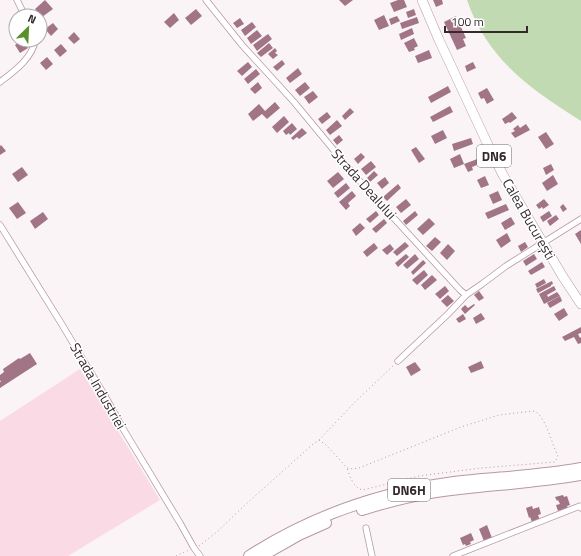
<svg xmlns="http://www.w3.org/2000/svg" width="581" height="556" font-family="'Titillium Web',sans-serif">
<style>
.green{fill:#f9dae5}
.water{fill:#c2dab2}
.building{fill:#a17586}
.lines{fill:none;stroke-linecap:round;stroke-linejoin:round}
.minor-casing{stroke:#b598a3;stroke-width:7}
.primary-casing{stroke:#b598a3;stroke-width:10}
.trunk-casing{stroke:#b598a3;stroke-width:12}
.path{stroke:#a8a0a3;stroke-width:1;stroke-dasharray:1 3;stroke-linecap:butt}
.minor{stroke:#fff;stroke-width:5.5}
.primary{stroke:#fff;stroke-width:9}
.trunk{stroke:#fff;stroke-width:10}
.labels{text-anchor:middle;stroke-width:3;stroke-linejoin:round;paint-order:stroke}
.shield{fill:#fff;stroke:#71696c;stroke-width:1}
.shield-label{font-size:13px;font-weight:bold;fill:#34292d}
.street-label{font-size:14px;fill:#34292d;stroke:#fff}
</style>
<rect width="100%" height="100%" fill="#fbf4f7"/>
<path class="green" d="M80,369L160,500L68,556H0V421Z"/>
<path class="water" d="M467,0H581V121C530,89 487,59 467,0Z"/>
<g class="building">
<path d="M45,0L53,9L42,17L35,9Z"/>
<path d="M339,0H353L345,6Z"/>
<path d="M398,0H404L407,7L394,12L390,3Z"/>
<path d="M433,0H442L443,4L436,7Z"/>
<path d="M196,9L202,16L191,25L185,18Z"/>
<path d="M414,9L416,15L408,18L406,12Z"/>
<path d="M174,13L179,20L170,28L164,22Z"/>
<path d="M384,15L389,26L379,30L374,20Z"/>
<path d="M397,16L400,21L391,25L389,19Z"/>
<path d="M456,16L466,38L463,39L466,46L457,50L444,22Z"/>
<path d="M417,17L419,23L402,29L400,23Z"/>
<path d="M240,18L244,24L237,28L233,23Z"/>
<path d="M252,22L256,27L245,36L241,30Z"/>
<path d="M53,23L58,29L51,36L45,29Z"/>
<path d="M412,28L414,34L401,40L399,34Z"/>
<path d="M257,30L262,36L251,44L247,38Z"/>
<path d="M74,32L80,39L74,44L68,38Z"/>
<path d="M268,34L272,39L257,51L253,45Z"/>
<path d="M414,38L418,46L414,48L415,50L409,52L404,43Z"/>
<path d="M22,40L28,48L20,53L15,45Z"/>
<path d="M269,43L273,48L261,57L257,53Z"/>
<path d="M61,44L67,51L60,57L54,50Z"/>
<path d="M275,48L277,51L275,53L278,55L273,59L268,54Z"/>
<path d="M429,50L432,58L418,63L415,56Z"/>
<path d="M47,57L53,64L46,70L40,63Z"/>
<path d="M282,60L285,64L277,71L273,67Z"/>
<path d="M248,62L252,67L242,76L237,71Z"/>
<path d="M473,62L476,68L467,72L465,66Z"/>
<path d="M298,68L302,74L290,83L286,78Z"/>
<path d="M256,69L260,74L248,84L244,79Z"/>
<path d="M258,82L262,88L255,94L250,89Z"/>
<path d="M305,82L310,88L300,96L295,90Z"/>
<path d="M448,86L451,92L431,103L428,97Z"/>
<path d="M487,88L494,100L487,104L484,98L481,99L478,93Z"/>
<path d="M313,91L318,97L309,104L304,97Z"/>
<path d="M275,102L280,108L267,119L262,114L253,121L248,114L259,104L265,111Z"/>
<path d="M450,106L453,112L433,122L430,117Z"/>
<path d="M350,108L354,112L345,120L342,116Z"/>
<path d="M327,112L331,117L322,124L318,119Z"/>
<path d="M512,112L517,118L510,123L509,122L505,124L502,119Z"/>
<path d="M284,116L289,122L277,133L272,127Z"/>
<path d="M337,120L342,126L330,135L326,130Z"/>
<path d="M292,123L297,129L290,135L289,133L286,135L283,131Z"/>
<path d="M526,124L530,130L515,138L511,133L515,131L513,129L518,125L520,128Z"/>
<path d="M302,128L307,133L299,139L297,137L293,140L291,138Z"/>
<path d="M443,130L447,138L435,144L431,136Z"/>
<path d="M546,132L554,144L546,149L538,137Z"/>
<path d="M339,135L343,140L337,145L333,140Z"/>
<path d="M471,138L473,144L454,151L452,144Z"/>
<path d="M1,145L6,151L0,155V146Z"/>
<path d="M416,147L425,159L419,163L411,150Z"/>
<path d="M361,153L365,157L358,164L354,159Z"/>
<path d="M460,154L464,164L454,168L450,159Z"/>
<path d="M480,158L482,163L472,167L473,170L468,172L464,164Z"/>
<path d="M371,161L376,167L366,175L361,169Z"/>
<path d="M551,164L554,170L546,175L543,168Z"/>
<path d="M22,167L28,175L18,182L12,174Z"/>
<path d="M374,171L378,175L370,182L367,178Z"/>
<path d="M338,172L344,179L333,188L327,181Z"/>
<path d="M553,175L558,184L547,191L542,183Z"/>
<path d="M485,176L489,185L481,188L477,180Z"/>
<path d="M385,177L389,183L382,189L377,183Z"/>
<path d="M346,183L350,188L338,198L334,193Z"/>
<path d="M398,184L401,188L387,201L383,197Z"/>
<path d="M352,191L356,196L348,203L350,206L346,210L339,202Z"/>
<path d="M498,191L502,200L493,204L489,195Z"/>
<path d="M406,199L411,205L401,213L396,207Z"/>
<path d="M544,199L549,205L543,209L542,207L539,209L536,205Z"/>
<path d="M18,202L26,213L17,219L9,208Z"/>
<path d="M506,204L509,210L488,219L485,213Z"/>
<path d="M563,204L567,209L563,212L560,207Z"/>
<path d="M376,211L379,215L370,223L366,219Z"/>
<path d="M415,211L418,215L406,225L403,221Z"/>
<path d="M549,211L552,216L543,222L540,217Z"/>
<path d="M43,212L48,219L35,229L30,221Z"/>
<path d="M556,215L559,219L550,226L547,221Z"/>
<path d="M511,217L515,224L505,230L501,223Z"/>
<path d="M429,218L435,224L423,235L417,229Z"/>
<path d="M384,219L387,223L376,233L372,229Z"/>
<path d="M360,223L365,228L356,236L352,230Z"/>
<path d="M581,230V244L575,234Z"/>
<path d="M507,233L511,241L501,248L496,240Z"/>
<path d="M435,237L441,242L432,251L426,246Z"/>
<path d="M405,242L409,246L397,256L393,252Z"/>
<path d="M525,242L528,247L521,252L518,246Z"/>
<path d="M374,243L378,248L367,257L363,252Z"/>
<path d="M390,244L394,249L387,255L382,250Z"/>
<path d="M448,244L455,251L447,260L440,253Z"/>
<path d="M406,254L409,257L398,267L395,263Z"/>
<path d="M415,254L419,259L407,269L403,265Z"/>
<path d="M534,254L537,259L526,266L523,261Z"/>
<path d="M423,260L426,263L413,275L411,272Z"/>
<path d="M542,262L545,267L531,275L528,271Z"/>
<path d="M424,270L428,275L417,285L412,280Z"/>
<path d="M432,275L437,280L425,290L421,285Z"/>
<path d="M544,279L546,283L537,288L535,284Z"/>
<path d="M552,281L553,284L551,285V286L538,293L536,289Z"/>
<path d="M445,286L449,291L440,299L435,294Z"/>
<path d="M554,286L556,290L547,295L548,297L557,292L560,296L544,304L539,294Z"/>
<path d="M479,291L484,298L479,301L474,295Z"/>
<path d="M448,295L454,301L447,307L441,301Z"/>
<path d="M560,296L562,301L550,308L547,303Z"/>
<path d="M474,304L475,305L465,314L461,309L465,305L468,308Z"/>
<path d="M564,308L568,315L559,321L554,314Z"/>
<path d="M481,313L485,319L476,324L473,318Z"/>
<path d="M463,314L466,319L459,323L456,319Z"/>
<path d="M581,327V333L578,334L580,338L581,337V343L578,344L574,337L565,341L562,337Z"/>
<path d="M30,353L37,364L0,388V382H1L0,380V375L4,372L3,369L19,358L20,359Z"/>
<path d="M481,361L484,368L471,373L468,367Z"/>
<path d="M415,362L421,370L411,376L406,367Z"/>
<path d="M563,495L564,497L567,496L570,505L567,506L568,508L558,511L556,505L560,504L558,500L557,501L555,497Z"/>
<path d="M532,506L533,509L539,507L541,514L538,515L540,520L532,522L530,517L529,518L526,508Z"/>
<path d="M487,525L492,538L484,541L479,529Z"/>
<path d="M471,533L474,540L470,542L471,544L466,546L465,544L463,545L460,538Z"/>
</g>
<g class="lines">
<g class="minor-casing">
<g id="minor">
<path d="M17,0L25,16"/>
<path d="M206,0L242,45L294,102L356,177L460,290L466,295"/>
<path d="M0,82C13,72 33,58 35,40"/>
<path d="M0,225L61,323L82,358L105,396L122,427L180,523L194,548L200,556"/>
<path d="M398,361L448,314L466,295L482,284L506,266L581,219"/>
<path d="M366,528L372,556"/>
<path d="M453,556L580,506L581,508"/>
</g>
</g>
<g class="primary-casing">
<path id="primary" d="M422,0L439,40L489,147L503,175L563,277L581,304"/>
</g>
<g class="trunk-casing">
<g id="trunk">
<path d="M362,510C384,503 407,497 430,493C480,485 531,484 581,475"/>
<path d="M249,556C311,516 381,492 454,482C496,477 539,476 581,468"/>
<path d="M262,556L299,535L326,523"/>
</g>
</g>
<g class="path">
<path d="M319,440L326,445L341,461L347,468L353,469L359,468L461,427L499,415L533,411C545,413 552,445 558,456L555,462L481,468L419,476L363,490C353,488 350,476 347,468"/>
<path d="M199,546L218,531L245,505L312,445L319,440L354,403L395,364"/>
<path d="M176,556L189,550"/>
</g>
<use href="#minor" class="minor"/>
<use href="#primary" class="primary"/>
<use href="#trunk" class="trunk"/>
</g>
<g class="labels">
<g class="shield">
<rect x="477" y="145" width="34" height="22" rx="3"/>
<rect x="388" y="479" width="42" height="22" rx="3"/>
</g>
<g class="shield-label">
<text x="494" y="161">DN6</text>
<text x="409" y="495">DN6H</text>
</g>
<g class="street-label">
<text transform="translate(364 184) rotate(48)" y="5">Strada Dealului</text>
<text transform="translate(529 219) rotate(60)" y="5">Calea București</text>
<text transform="translate(98 386) rotate(60)" y="5">Strada Industriei</text>
</g>
</g>
<g transform="translate(28 28) rotate(24)"><circle r="19" fill="#ffffff" stroke="#aea9ab"/>
<path d="M0-3L7 15L0 10L-7 15Z" fill="#5a902a"/>
<text y="-6" font-size="11" font-weight="bold" text-anchor="middle" fill="#34292d">N</text>
</g>
<path d="M445 26v6h82v-6" fill="none" stroke="#34292d" stroke-width="2"/>
<text x="451" y="26" font-size="12" fill="#34292d" stroke="#ffffff" stroke-width="3" paint-order="stroke">100 m</text>
</svg>
